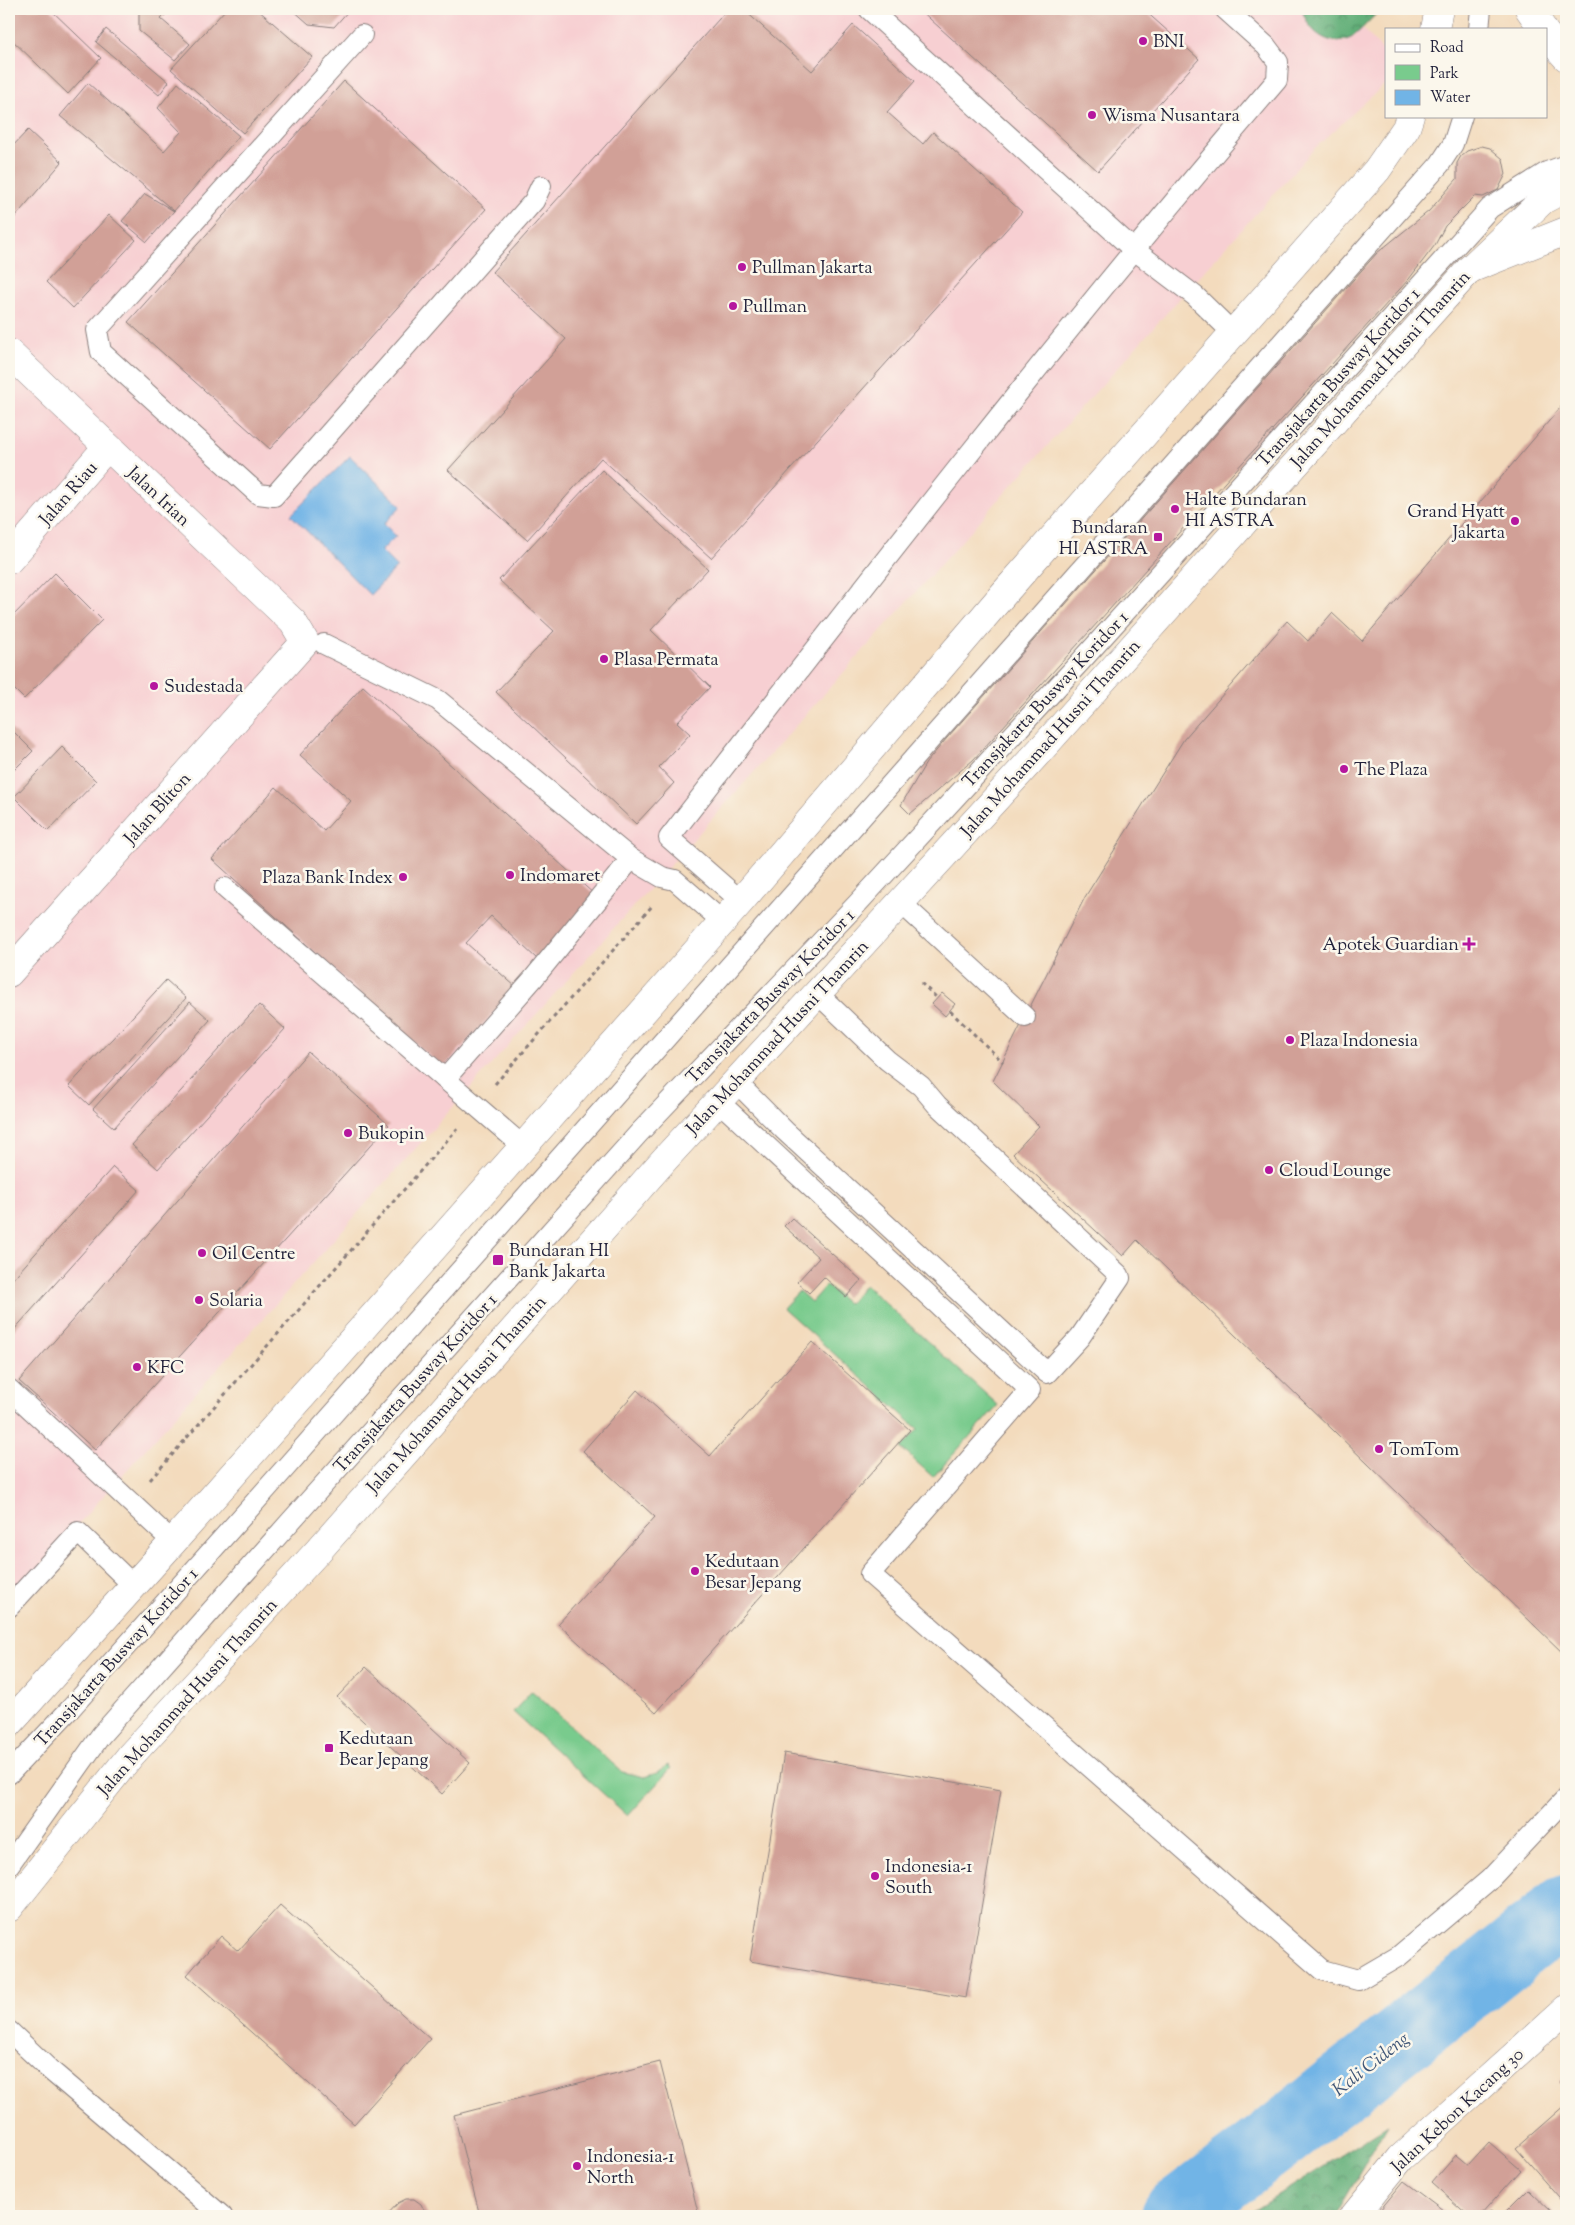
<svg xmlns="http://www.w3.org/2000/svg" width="1575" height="2225" font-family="'Sorts Mill Goudy',serif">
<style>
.built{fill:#f7cfd2}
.green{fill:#79cb8d;stroke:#4e7664}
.forest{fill:url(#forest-crowns);stroke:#42685a}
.water{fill:#71b4e6;stroke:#4a6b90}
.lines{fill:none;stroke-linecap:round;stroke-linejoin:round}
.river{stroke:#71b4e6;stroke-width:68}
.building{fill:#d1a097}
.lane-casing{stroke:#8a7e7c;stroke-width:22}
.street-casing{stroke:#8a7e7c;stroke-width:29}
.secondary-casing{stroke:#8a7e7c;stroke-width:29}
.primary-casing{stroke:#8a7e7c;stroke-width:29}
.path{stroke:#8a7e7c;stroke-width:3;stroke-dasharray:4 4;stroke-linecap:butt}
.lane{stroke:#fff;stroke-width:20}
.street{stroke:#fff;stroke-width:28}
.secondary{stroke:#fff;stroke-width:28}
.primary{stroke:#fff;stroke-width:28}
.poi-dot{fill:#b5179e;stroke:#fbf7ec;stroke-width:2}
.labels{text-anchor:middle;stroke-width:5;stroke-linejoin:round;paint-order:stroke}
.poi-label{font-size:18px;fill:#22223b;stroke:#fbf7ec;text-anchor:start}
.street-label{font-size:18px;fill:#22223b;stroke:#fbf7ec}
.water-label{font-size:19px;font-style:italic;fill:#3e5577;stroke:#fbf7ec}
</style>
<defs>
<pattern id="forest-crowns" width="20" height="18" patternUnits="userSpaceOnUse" patternTransform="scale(1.25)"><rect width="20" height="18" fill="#62af78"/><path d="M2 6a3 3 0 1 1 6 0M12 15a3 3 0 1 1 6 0" fill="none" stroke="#508e64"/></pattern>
</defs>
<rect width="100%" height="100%" fill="#fbf7ec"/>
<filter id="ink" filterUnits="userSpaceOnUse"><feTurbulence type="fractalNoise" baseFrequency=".02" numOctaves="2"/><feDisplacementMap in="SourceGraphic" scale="10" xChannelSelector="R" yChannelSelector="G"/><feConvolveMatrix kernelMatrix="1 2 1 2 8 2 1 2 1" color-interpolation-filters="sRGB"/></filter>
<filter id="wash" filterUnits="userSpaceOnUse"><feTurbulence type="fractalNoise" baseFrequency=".0096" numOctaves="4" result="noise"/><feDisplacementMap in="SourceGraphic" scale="20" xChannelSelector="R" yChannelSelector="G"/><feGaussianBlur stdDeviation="1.12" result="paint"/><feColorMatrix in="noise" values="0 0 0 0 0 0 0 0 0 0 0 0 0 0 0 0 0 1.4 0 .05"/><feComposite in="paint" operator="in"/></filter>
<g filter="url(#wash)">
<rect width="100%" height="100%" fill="#f3dbbd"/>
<path class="built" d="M9,9H1349V13L1386,54V83L1314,149L9,1601Z"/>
<g class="green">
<path d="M826,1285L848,1304L865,1285L998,1405L933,1477L901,1448L918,1429L783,1308L799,1291L811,1302Z"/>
<path d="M532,1691L622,1772L644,1777L657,1773L668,1765L671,1768L628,1816L513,1712Z"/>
</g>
<g class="forest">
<path d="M1302,9H1382C1374,15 1358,34 1351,38C1328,49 1307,30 1302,9Z"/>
<path d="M1388,2125L1335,2216H1244Z"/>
</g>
<path class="water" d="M350,456L401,506L384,524L396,536L381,551L397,567L370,595L291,515Z"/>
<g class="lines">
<path class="river" d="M1174,2216L1281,2135L1566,1909"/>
</g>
<g id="blocks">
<g class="building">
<path d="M9,9H50L101,58L68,94L9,37Z"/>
<path d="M139,9H171L161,19L190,44L175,60L139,31Z"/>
<path d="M226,9H257L312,57L243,133L171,69Z"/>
<path d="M292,9H350L334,27L309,24Z"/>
<path d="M728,9H743L812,71L853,25L915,81L887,112L923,144L933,132L1022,212L711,558L601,458L527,540L448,470L566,339L492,272Z"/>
<path d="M919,9H1143L1199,59L1098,171Z"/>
<path d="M106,29L169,82L159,95L96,42Z"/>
<path d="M344,81L486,209L270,449L128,322Z"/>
<path d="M88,83L164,151L181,132L158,108L178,83L239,136L147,242L122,221L145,194L174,211L60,116Z"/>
<path d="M28,130L62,162L9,224V150Z"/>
<path d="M1482,146L1490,148L1503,159L1506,174L1498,190L1483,197L1475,196L1445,226L1435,245L1409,279L973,760L910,814L901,805L926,763L947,738L1377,253L1429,211L1457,179V163L1461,156L1467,151Z"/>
<path d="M109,215L136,240L73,308L46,282Z"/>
<path d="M1566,401V1656L1137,1240L1123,1256L1013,1154L1039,1126L993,1081L1085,897L1184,739L1287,621L1308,641L1332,613L1362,641Z"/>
<path d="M602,470L708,569L651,630L710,687L677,722L690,734L659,767L674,783L636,824L496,692L554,631L499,580Z"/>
<path d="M55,573L102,620L24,699L9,684V620Z"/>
<path d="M363,686L595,895L537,959L491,916L466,943L516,987L443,1068L212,859L276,787L324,831L351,801L300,755Z"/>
<path d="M9,727L33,751L9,775Z"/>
<path d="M62,747L96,781L48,831L14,797Z"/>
<path d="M166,980L186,998L89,1105L69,1086Z"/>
<path d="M942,993L955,1004L945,1016L932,1004Z"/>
<path d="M190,1002L210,1020L114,1128L93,1109Z"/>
<path d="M259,1005L285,1029L158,1169L132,1145Z"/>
<path d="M308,1052L389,1125L95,1450L19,1381Z"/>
<path d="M113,1167L139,1190L12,1332L9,1329V1283Z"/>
<path d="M792,1218L861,1280L846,1297L824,1277L809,1293L797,1282L819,1258L784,1226Z"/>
<path d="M812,1342L910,1430L656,1713L558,1624L655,1517L583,1451L637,1390L710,1456Z"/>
<path d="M366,1667L470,1763L442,1794L337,1697Z"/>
<path d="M784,1753L1001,1790L966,1998L750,1961Z"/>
<path d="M280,1905L430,2039L354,2124L187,1975L221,1936L238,1951Z"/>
<path d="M660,2062L699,2216H480L454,2115Z"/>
<path d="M1566,2076V2089L1559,2082Z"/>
<path d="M1566,2104V2205L1516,2148Z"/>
<path d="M1489,2142L1521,2170L1480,2216H1469L1432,2183L1456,2155L1468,2165Z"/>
<path d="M1404,2181L1451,2216H1375Z"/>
<path d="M1528,2189L1553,2213L1549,2216H1501Z"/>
<path d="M406,2199H414L421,2204L427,2216H386L398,2203Z"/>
<path d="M1491,2211L1496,2216H1486Z"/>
</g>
</g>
</g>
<g filter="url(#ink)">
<use href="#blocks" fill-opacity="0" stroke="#8a7e7c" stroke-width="1"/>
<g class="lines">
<g class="lane-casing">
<g id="lane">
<path d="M869,9L1133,249L1195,296L1233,333"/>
<path d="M1479,29L1481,9"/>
<path d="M362,35L97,330L101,352L258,494L274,496L534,201L541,186"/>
<path d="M324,644L438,700L631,859L662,877L675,880L723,922"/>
<path d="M225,888L445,1079"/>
<path d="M741,901L669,838C867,582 1066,326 1277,80L1278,62L1266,46L1225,9"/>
<path d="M900,902L1025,1017"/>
<path d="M735,1081L785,1131L1047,1373L1080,1337L1120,1278L1119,1275L937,1105L921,1086L887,1060L817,993"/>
<path d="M717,1100L1030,1390L870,1574L1322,1970L1358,1980L1399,1956L1489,1880L1566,1798"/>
<path d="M524,1147L445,1079L533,979L631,859"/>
<path d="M9,1389L173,1542"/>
<path d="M9,1607L78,1532L134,1586"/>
<path d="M9,1774L71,1708L264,1492L1440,164L1453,144L1462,116"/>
<path d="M9,1865L101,1735L290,1522L639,1133L857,904L1082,660L1490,208L1547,172L1566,165"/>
<path d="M9,2031L49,2069L222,2216"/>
</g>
</g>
<g class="street-casing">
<g id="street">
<path d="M9,353L293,622L305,642L9,973"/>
<path d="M9,560L107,447"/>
<path d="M1354,2216L1401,2158L1566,2009"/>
</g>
</g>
<g class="secondary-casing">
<path id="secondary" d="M1470,269L1566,231"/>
</g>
<g class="primary-casing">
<g id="primary">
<path d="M1529,9L1543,29"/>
<path d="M1435,29L1439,9"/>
<path d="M1546,34L1566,57"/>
<path d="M9,1724L173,1542L741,901L1006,591L1377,170L1406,128L1410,116"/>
<path d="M9,1908L131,1755L318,1551L665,1159L1046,744L1470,269L1543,200L1566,188"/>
</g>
</g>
<g class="path">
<path d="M921,983L937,998"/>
<path d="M950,1011L1003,1062"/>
<path d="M495,1084L653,905"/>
<path d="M150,1480L457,1129"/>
</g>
<use href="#lane" class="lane"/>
<use href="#street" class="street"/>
<use href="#secondary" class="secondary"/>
<use href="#primary" class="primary"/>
</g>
</g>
<g class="poi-dot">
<circle cx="1143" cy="41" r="5"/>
<circle cx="1092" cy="115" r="5"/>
<circle cx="742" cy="267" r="5"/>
<circle cx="733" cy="306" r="5"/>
<circle cx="1175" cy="509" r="5"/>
<circle cx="1515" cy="521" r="5"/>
<rect x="1153" y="532" width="10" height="10" rx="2.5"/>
<circle cx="604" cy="659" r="5"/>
<circle cx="154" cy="686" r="5"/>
<circle cx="1344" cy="769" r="5"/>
<circle cx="510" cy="875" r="5"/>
<circle cx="403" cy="877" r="5"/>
<path d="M1466.5 936.5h5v5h5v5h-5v5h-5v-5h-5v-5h5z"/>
<circle cx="1290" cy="1040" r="5"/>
<circle cx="348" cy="1133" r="5"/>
<circle cx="1269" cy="1170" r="5"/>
<circle cx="202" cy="1253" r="5"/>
<rect x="492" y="1254" width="12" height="12" rx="2.5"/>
<circle cx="199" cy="1300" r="5"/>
<circle cx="137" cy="1367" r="5"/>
<circle cx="1379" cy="1449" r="5"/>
<circle cx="695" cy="1571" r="5"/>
<rect x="324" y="1743" width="10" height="10" rx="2.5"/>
<circle cx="875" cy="1876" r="5"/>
<circle cx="577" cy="2166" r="5"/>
</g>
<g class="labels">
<g class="poi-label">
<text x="1153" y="47">BNI</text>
<text x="1102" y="121">Wisma Nusantara</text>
<text x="752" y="273">Pullman Jakarta</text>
<text x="743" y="312">Pullman</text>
<text x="1185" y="505">Halte Bundaran<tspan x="1185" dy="21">HI ASTRA</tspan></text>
<text x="1505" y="517" text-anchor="end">Grand Hyatt<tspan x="1505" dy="21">Jakarta</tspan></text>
<text x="1148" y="533" text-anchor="end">Bundaran<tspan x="1148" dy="21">HI ASTRA</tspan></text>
<text x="614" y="665">Plasa Permata</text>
<text x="164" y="692">Sudestada</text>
<text x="1354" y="775">The Plaza</text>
<text x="520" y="881">Indomaret</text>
<text x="393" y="883" text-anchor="end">Plaza Bank Index</text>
<text x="1459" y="950" text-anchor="end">Apotek Guardian</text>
<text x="1300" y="1046">Plaza Indonesia</text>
<text x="358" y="1139">Bukopin</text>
<text x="1279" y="1176">Cloud Lounge</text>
<text x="509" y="1256">Bundaran HI<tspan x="509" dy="21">Bank Jakarta</tspan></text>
<text x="212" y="1259">Oil Centre</text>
<text x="209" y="1306">Solaria</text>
<text x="147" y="1373">KFC</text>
<text x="1389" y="1455">TomTom</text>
<text x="705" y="1567">Kedutaan<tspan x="705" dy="21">Besar Jepang</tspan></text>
<text x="339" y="1744">Kedutaan<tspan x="339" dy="21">Bear Jepang</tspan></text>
<text x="885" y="1872">Indonesia-1<tspan x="885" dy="21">South</tspan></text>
<text x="587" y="2162">Indonesia-1<tspan x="587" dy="21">North</tspan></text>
</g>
<g class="street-label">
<text transform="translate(1380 369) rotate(-48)" y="6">Jalan Mohammad Husni Thamrin</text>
<text transform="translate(1338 377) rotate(-48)" y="6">Transjakarta Busway Koridor 1</text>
<text transform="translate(68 493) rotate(-49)" y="6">Jalan Riau</text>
<text transform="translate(159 496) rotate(43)" y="6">Jalan Irian</text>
<text transform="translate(1045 699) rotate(-47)" y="6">Transjakarta Busway Koridor 1</text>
<text transform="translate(1050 738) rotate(-48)" y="6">Jalan Mohammad Husni Thamrin</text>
<text transform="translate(157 808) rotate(-48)" y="6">Jalan Bliton</text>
<text transform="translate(770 996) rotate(-46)" y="6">Transjakarta Busway Koridor 1</text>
<text transform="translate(777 1037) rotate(-47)" y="6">Jalan Mohammad Husni Thamrin</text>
<text transform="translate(415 1383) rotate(-48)" y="6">Transjakarta Busway Koridor 1</text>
<text transform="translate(456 1394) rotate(-48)" y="6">Jalan Mohammad Husni Thamrin</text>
<text transform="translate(116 1657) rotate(-48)" y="6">Transjakarta Busway Koridor 1</text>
<text transform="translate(187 1697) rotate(-48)" y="6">Jalan Mohammad Husni Thamrin</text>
<text transform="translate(1457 2110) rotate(-43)" y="6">Jalan Kebon Kacang 30</text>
</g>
<g class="water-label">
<text transform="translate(1370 2063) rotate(-38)" y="7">Kali Cideng</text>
</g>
</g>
<rect width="1575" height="2225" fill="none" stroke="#fbf7ec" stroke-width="30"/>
<rect x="1385" y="28" width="162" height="90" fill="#fbf7ec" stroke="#a4a2a5"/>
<rect x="1395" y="44" width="25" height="8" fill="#ffffff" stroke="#a4a2a5"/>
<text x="1430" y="52" font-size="15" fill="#22223b">Road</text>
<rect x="1395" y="65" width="25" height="15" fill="#79cb8d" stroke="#a4a2a5"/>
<text x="1430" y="78" font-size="15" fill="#22223b">Park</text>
<rect x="1395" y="90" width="25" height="15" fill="#71b4e6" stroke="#a4a2a5"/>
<text x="1430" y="102" font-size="15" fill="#22223b">Water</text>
</svg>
